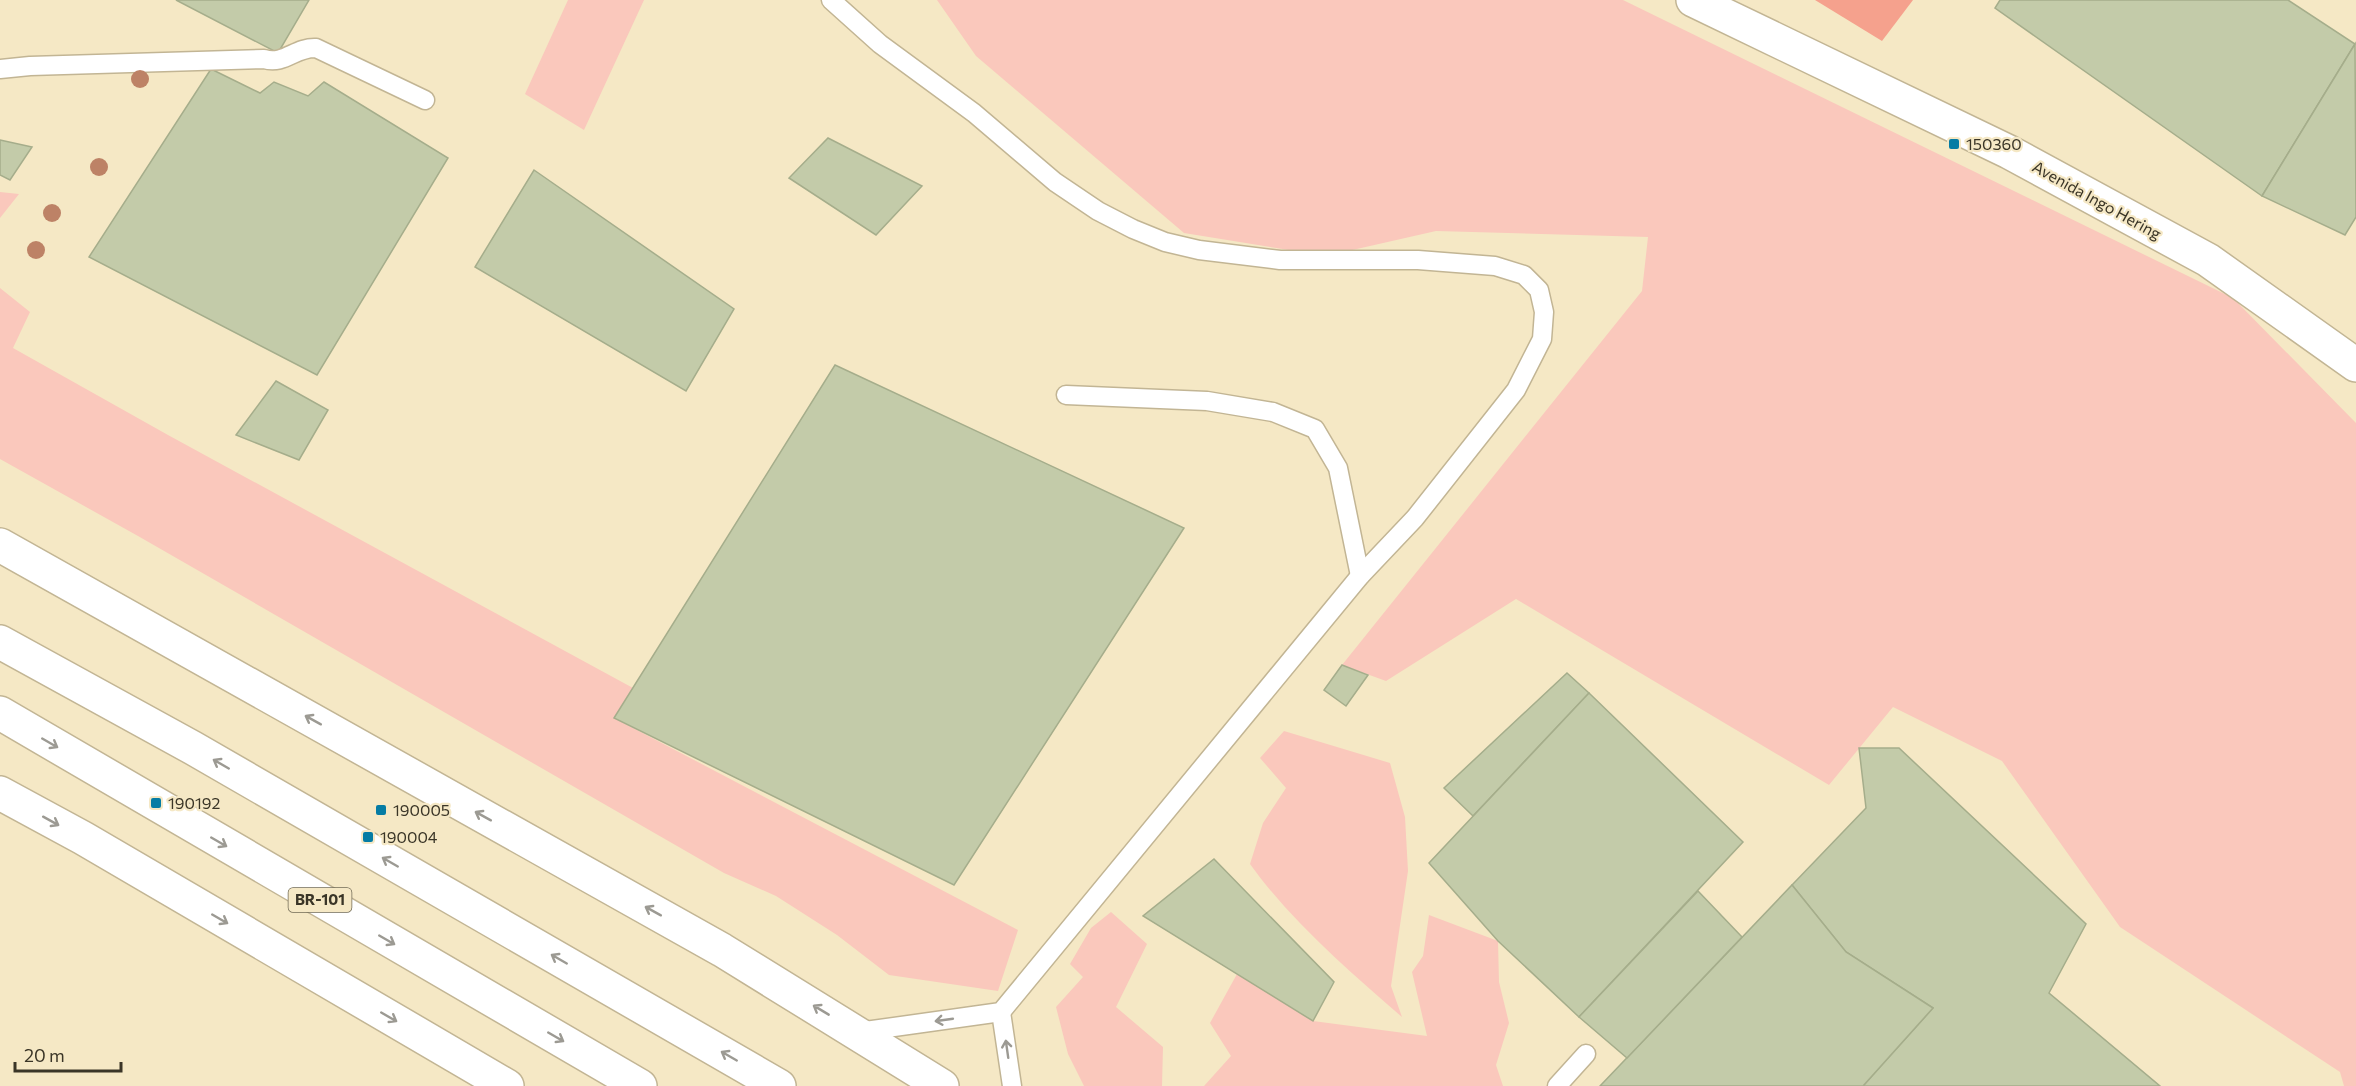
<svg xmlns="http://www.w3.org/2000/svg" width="2356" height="1086" font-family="Commissioner,sans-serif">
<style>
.green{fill:#fac8bc}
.forest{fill:#f5a18d}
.building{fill:#c3cba9;stroke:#a5ad8b;stroke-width:1.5}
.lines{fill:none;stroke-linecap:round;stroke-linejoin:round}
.service-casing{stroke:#c2b594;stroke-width:21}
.secondary-casing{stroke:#c2b594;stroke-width:36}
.trunk-casing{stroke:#c2b594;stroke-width:36}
.service{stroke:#fff;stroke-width:18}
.secondary{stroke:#fff;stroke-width:33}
.trunk{stroke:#fff;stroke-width:33}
.tree{fill:#bd8266}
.oneway{stroke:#9c9a93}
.poi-dot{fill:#057ca4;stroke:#f5e8c5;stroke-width:2}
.labels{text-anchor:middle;stroke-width:4.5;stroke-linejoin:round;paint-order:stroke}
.shield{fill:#f5e8c5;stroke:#726b56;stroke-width:1.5}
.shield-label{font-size:15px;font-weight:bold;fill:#3a3527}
.poi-label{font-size:16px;fill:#3a3527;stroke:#f5e8c5;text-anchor:start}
.street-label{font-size:16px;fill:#3a3527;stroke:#f5e8c5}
</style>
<rect width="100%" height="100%" fill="#f5e8c5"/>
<g class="green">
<path d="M568,0H644L584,130L525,94Z"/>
<path d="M937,0H1623L2233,298L2356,423V1086H2344L2340,1072L2120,927L2002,761L1893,707L1829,785L1516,599L1386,681L1342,665L1642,291L1648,237L1436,231L1326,256L1184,233L976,56Z"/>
<path d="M0,192L19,194L0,218Z"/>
<path d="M0,288L30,312L13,348L168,435L633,688L614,718L1018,930L998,991L889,975L837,935L776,896L724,873L138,536L0,459Z"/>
<path d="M1284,731L1390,763L1405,817L1408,871L1391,986L1402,1017C1350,972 1290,920 1250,864L1263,823L1286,788L1260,758Z"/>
<path d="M1111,912L1147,944L1116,1007L1163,1047L1162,1086H1084L1068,1054L1056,1007L1083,977L1070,964L1091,928Z"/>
<path d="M1429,915L1498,941L1499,982L1509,1023L1496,1065L1503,1086H1204L1231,1056L1210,1023L1237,974L1313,1021L1427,1036L1412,972L1423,956Z"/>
</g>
<path class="forest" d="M1815,0H1913L1882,41Z"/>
<g class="building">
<path d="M176,0H309L278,53Z"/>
<path d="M2000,0H2288L2355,44L2262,196L1995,8Z"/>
<path d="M2355,44L2356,217L2345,235L2262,196Z"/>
<path d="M211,69L260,93L274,82L308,96L324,82L448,158L317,375L89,257Z"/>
<path d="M828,138L922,186L876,235L789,178Z"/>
<path d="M0,140L32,147L10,180L0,175Z"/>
<path d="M534,170L734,309L686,391L475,267Z"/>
<path d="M835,365L1184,528L954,885L614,718Z"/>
<path d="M276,381L328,410L299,460L236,435Z"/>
<path d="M1342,665L1368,675L1346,706L1324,690Z"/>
<path d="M1567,673L1589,693L1473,816L1444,788Z"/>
<path d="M1589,693L1743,842L1579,1017L1498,941L1429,863Z"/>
<path d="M1859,748H1899L2086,924L2049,993L2160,1086H1863L1933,1008L1846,952L1792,885L1866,808Z"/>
<path d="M1214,859L1334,982L1313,1021L1143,916Z"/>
<path d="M1792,885L1846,952L1933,1008L1863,1086H1600Z"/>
<path d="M1698,891L1742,937L1627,1058L1579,1017Z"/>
</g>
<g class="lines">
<g class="service-casing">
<g id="service">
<path d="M831,0L880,44L974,113L1055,182L1098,211L1133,229L1165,242L1199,250L1280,260H1418L1495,266L1524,275L1539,290L1544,312L1542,339L1516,390L1415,518L1360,576L1001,1012L858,1032"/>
<path d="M0,69L30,66L264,59C285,65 295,47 316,48L425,100"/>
<path d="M1066,395L1207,401L1273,412L1315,429L1338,468L1360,576"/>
<path d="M1001,1012L1012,1086"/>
<path d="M1557,1086L1586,1054"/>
</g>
</g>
<g class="secondary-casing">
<g id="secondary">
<path d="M1693,0L2009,152L2208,260L2356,365"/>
<path d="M0,545L722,950L942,1086"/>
<path d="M0,793L83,838L507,1086"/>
</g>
</g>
<g class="trunk-casing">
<g id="trunk">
<path d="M0,642L193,748L779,1086"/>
<path d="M0,713L640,1086"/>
</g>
</g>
<use href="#service" class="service"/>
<use href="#secondary" class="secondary"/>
<use href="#trunk" class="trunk"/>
</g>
<g class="tree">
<circle cx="140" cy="79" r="9"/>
<circle cx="99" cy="167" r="9"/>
<circle cx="52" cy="213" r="9"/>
<circle cx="36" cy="250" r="9"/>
</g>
<defs><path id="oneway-shaft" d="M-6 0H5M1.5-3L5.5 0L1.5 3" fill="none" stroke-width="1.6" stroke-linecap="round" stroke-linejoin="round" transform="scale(1.5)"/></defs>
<g class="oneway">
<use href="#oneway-shaft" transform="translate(313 720) rotate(-151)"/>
<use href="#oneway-shaft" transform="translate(50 743) rotate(30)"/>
<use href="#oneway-shaft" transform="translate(221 764) rotate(-150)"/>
<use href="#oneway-shaft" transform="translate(483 816) rotate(-151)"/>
<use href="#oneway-shaft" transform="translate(51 821) rotate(29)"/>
<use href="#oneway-shaft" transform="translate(219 842) rotate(30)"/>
<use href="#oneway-shaft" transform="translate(390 862) rotate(-150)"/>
<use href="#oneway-shaft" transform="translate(653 911) rotate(-151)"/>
<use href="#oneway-shaft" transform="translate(220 919) rotate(30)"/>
<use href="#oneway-shaft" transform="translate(387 940) rotate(30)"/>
<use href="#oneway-shaft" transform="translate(559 959) rotate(-150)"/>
<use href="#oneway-shaft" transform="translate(821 1010) rotate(-149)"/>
<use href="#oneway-shaft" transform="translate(389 1017) rotate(30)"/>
<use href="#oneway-shaft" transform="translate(944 1020) rotate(172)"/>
<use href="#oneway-shaft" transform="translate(556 1037) rotate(30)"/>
<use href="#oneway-shaft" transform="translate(1007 1049) rotate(-98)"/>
<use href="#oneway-shaft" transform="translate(729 1056) rotate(-150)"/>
</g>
<g class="poi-dot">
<rect x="1948" y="138" width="12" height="12" rx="3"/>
<rect x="150" y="797" width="12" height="12" rx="3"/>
<rect x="375" y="804" width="12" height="12" rx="3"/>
<rect x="362" y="831" width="12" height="12" rx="3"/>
</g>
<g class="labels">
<rect class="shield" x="288.5" y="888" width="63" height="24" rx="4.5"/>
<g class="shield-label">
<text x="320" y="905">BR-101</text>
</g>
<g class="poi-label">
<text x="1966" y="150">150360</text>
<text x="168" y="809">190192</text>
<text x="393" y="816">190005</text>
<text x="380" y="843">190004</text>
</g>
<g class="street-label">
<text transform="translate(2097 200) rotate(29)" y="6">Avenida Ingo Hering</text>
</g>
</g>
<path d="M15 1062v9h106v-9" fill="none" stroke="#3a3527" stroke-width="3"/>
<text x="24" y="1062" font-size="18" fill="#3a3527" stroke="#f5e8c5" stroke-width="4.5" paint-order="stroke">20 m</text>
</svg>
